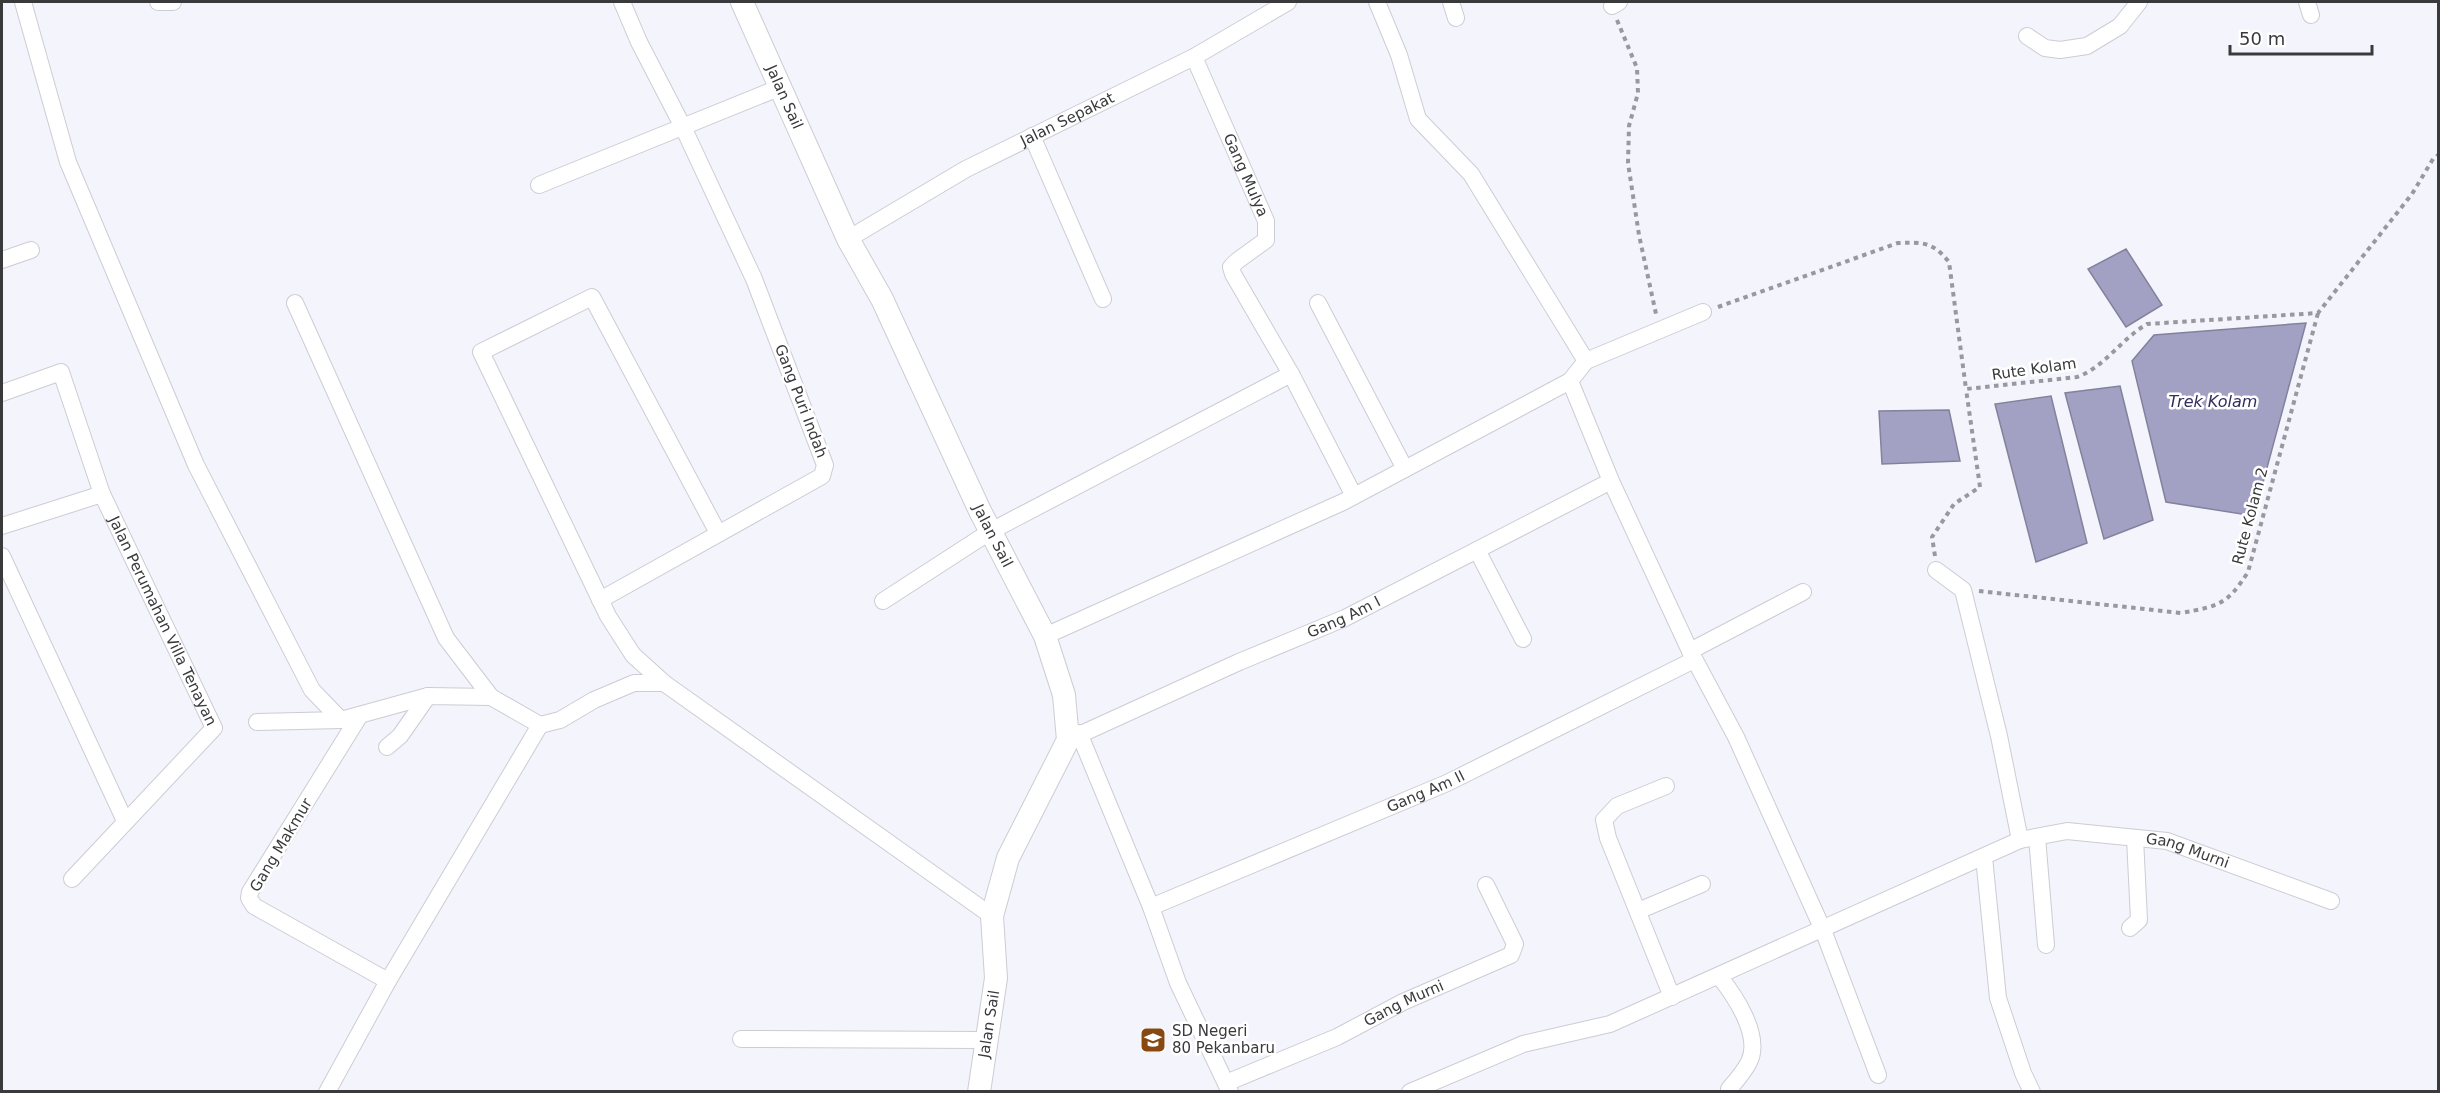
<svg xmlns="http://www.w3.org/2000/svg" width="2440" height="1093" font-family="'DejaVu Sans',sans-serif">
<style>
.water{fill:#a2a1c4;stroke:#83829c;stroke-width:1.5}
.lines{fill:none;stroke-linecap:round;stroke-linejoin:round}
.street-casing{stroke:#ccccd4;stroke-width:18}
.secondary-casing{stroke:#ccccd4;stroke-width:24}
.path{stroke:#98989e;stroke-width:4;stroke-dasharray:4.5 4.5;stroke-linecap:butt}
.street{stroke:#fff;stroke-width:16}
.secondary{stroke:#fff;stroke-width:22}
.labels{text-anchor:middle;stroke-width:5;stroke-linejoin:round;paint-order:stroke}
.street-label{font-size:15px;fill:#3a3a3d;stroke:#fff}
.poi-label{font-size:15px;fill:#3a3a3d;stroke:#fff;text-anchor:start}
.water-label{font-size:16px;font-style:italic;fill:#322d5c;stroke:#fff}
</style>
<rect width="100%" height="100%" fill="#f4f4fc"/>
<g class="water">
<path d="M2126,249L2162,305L2126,327L2088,269Z"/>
<path d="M2306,323L2254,516L2166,502L2132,361L2154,335Z"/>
<path d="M2120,386L2153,520L2104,539L2065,393Z"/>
<path d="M2051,396L2087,543L2036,562L1995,404Z"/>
<path d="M1949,410L1960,461L1882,464L1879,411Z"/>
</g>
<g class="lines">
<g class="street-casing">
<g id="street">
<path d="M23,2L68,162L196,465L312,690L341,720L428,696L491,697"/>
<path d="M158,2H173"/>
<path d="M1377,2L1399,55L1418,119L1471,174L1586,361"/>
<path d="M1451,2L1456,18"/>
<path d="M2307,2L2311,15"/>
<path d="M1612,6L1619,2"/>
<path d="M2027,36L2045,48L2060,50L2087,46L2120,26L2139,2"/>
<path id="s1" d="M1194,57L1266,221V240L1237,261L1231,267L1233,274L1291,374L1354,496"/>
<path d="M1032,136L1103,299"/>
<path d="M539,185L781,87"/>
<path id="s2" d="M848,239L966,169L1194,57L1288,2"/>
<path d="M2,260L31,250"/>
<path d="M295,303L446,638L491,697L540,725L560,720L594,700L634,683H664L992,916"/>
<path d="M1318,303L1405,469"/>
<path d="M1570,381L1611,481L1690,651L1736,737L1823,930L1878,1075"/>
<path id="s3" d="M2,393L61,372L102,494L214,728L72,879"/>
<path d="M2,526L102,494"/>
<path d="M1477,550L1523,639"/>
<path d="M2,556L125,821"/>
<path d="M1936,570L1963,590L1999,736L2020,840"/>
<path d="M600,600L822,476L825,465L754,279L683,127L639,42L622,2"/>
<path d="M883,601L991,531L1291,374"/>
<path d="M1045,636L1343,502L1570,381L1586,361L1703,312"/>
<path d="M1690,651L1803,592"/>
<path d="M664,683L633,655L608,616L481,352L592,297L718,533"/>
<path d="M360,715L250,892L249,898L254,906L388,981"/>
<path d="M257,722L341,720"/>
<path d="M1079,733L1151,907L1178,983L1230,1092"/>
<path id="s4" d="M1068,740L1239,662L1345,618L1611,481"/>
<path d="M387,747L400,736L428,696"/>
<path d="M1666,786L1617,806L1604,820L1608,838L1672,997"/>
<path d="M2037,837L2046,945"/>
<path d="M1984,857L1998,998L2023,1073L2032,1092"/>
<path id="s5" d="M1151,907L1447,783L1694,660"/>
<path d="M1638,911L1702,884"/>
<path d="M2130,928L2139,920L2135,838"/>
<path d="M1719,976C1735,996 1762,1036 1749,1062C1744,1072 1736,1081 1729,1089"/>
<path d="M741,1039L985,1040"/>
<path id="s6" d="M1226,1083L1337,1037L1403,1002L1511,955L1515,944L1486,885"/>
<path d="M327,1092L388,981L540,725"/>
<path id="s7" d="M1410,1092L1523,1044L1610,1024L2020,840L2067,831L2167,841L2331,901"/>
</g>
</g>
<g class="secondary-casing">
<g id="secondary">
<path id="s8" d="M742,2L848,239L882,299L980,511L1045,636L1064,695L1068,740L1008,858L992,916L996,978L979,1092"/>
</g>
</g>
<g class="path">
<path d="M1617,20L1637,68L1638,93L1629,126L1628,163L1639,235L1656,314"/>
<path d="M1718,307L1898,243C1923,242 1933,242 1949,262L1966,389L2077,377C2105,367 2121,339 2147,324L2318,313L2412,194L2433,159L2438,155"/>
<path d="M1935,556L1932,537L1954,504L1980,487L1966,389"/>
<path d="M1979,591L2181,613C2219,606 2227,605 2248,572L2318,313"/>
</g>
<use href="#street" class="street"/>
<use href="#secondary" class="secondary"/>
</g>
<defs>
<g id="school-square" transform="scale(1.35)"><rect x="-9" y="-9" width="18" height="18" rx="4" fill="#884811" stroke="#fff"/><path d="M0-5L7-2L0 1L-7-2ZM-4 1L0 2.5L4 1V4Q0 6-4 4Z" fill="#fff"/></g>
</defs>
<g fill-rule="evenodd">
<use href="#school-square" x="1153" y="1040"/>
</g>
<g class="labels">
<g class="street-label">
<text dy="5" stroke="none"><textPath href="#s8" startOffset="104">Jalan Sail</textPath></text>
<text dy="5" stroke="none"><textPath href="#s2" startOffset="250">Jalan Sepakat</textPath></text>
<text dy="5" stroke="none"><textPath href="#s1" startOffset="129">Gang Mulya</textPath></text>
<text transform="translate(2034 369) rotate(-8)" y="5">Rute Kolam</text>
<text transform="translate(801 401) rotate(69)" y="5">Gang Puri Indah</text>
<text transform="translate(2250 516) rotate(-75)" y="5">Rute Kolam 2</text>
<text dy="5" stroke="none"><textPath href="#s8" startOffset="590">Jalan Sail</textPath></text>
<text dy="5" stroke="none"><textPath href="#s4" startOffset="302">Gang Am I</textPath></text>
<text dy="5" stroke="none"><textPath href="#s3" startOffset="332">Jalan Perumahan Villa Tenayan</textPath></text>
<text dy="5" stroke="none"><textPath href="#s5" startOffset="298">Gang Am II</textPath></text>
<text transform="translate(281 845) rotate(-59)" y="5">Gang Makmur</text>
<text dy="5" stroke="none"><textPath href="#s7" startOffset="832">Gang Murni</textPath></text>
<text dy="5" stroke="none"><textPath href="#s6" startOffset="195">Gang Murni</textPath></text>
<text transform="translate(989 1024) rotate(-81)" y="5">Jalan Sail</text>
</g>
<g class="poi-label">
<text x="1172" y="1036">SD Negeri<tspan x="1172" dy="17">80 Pekanbaru</tspan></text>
</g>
<g class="water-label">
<text x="2213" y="407">Trek Kolam</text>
</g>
</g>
<rect width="2440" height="1093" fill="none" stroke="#3a3a3d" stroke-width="6"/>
<path d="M2230 45v9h142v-9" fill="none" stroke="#3a3a3d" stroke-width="3"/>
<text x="2239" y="45" font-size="18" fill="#3a3a3d" stroke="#ffffff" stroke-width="4.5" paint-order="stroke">50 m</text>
</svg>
